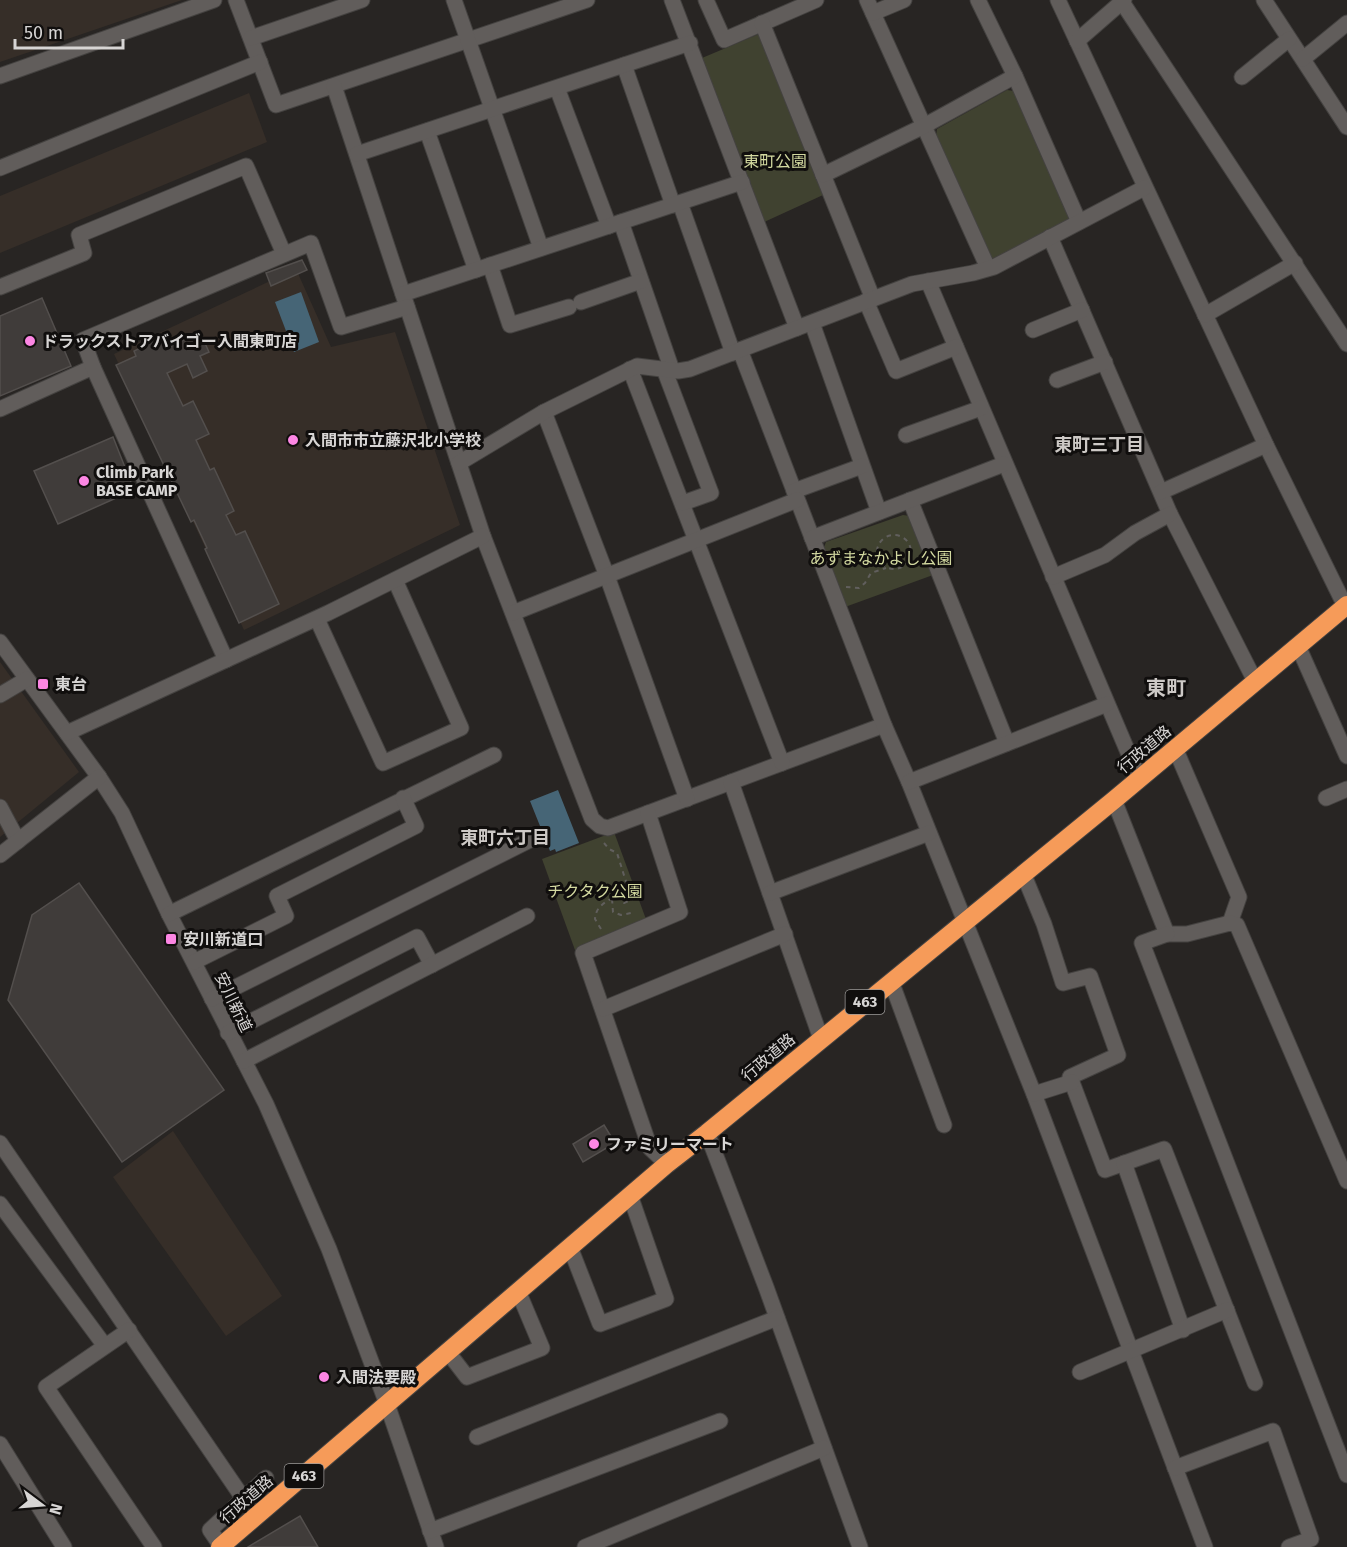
<svg xmlns="http://www.w3.org/2000/svg" width="1347" height="1547" font-family="'Fira Sans','Noto Sans JP',sans-serif">
<style>
.built{fill:#362e28}
.green{fill:#404230}
.water{fill:#466576}
.building{fill:#403c3a;stroke:#534f4d;stroke-width:1.5}
.lines{fill:none;stroke-linecap:round;stroke-linejoin:round}
.minor-casing{stroke:#444240;stroke-width:17}
.highway-casing{stroke:#444240;stroke-width:20}
.path{stroke:#615f5d;stroke-width:2;stroke-dasharray:4.5 4.5;stroke-linecap:butt}
.minor{stroke:#615d5b;stroke-width:15}
.highway{stroke:#f69b59;stroke-width:18}
.poi-dot{fill:#fc86e3;stroke:#100e0d;stroke-width:2}
.labels{text-anchor:middle;stroke-width:6;stroke-linejoin:round;paint-order:stroke}
.shield{fill:#100e0d;stroke:#9b9998;stroke-width:1.5}
.shield-label{font-size:15px;font-weight:bold;fill:#d7d5d4}
.park-label{font-size:16px;fill:#d3d9a0;stroke:#100e0d}
.poi-label{font-size:16px;font-weight:bold;fill:#d7d5d4;stroke:#100e0d;text-anchor:start}
.street-label{font-size:16px;fill:#d7d5d4;stroke:#100e0d}
.neighbourhood-label{font-size:18px;font-weight:bold;fill:#cdc9c6;stroke:#100e0d}
.quarter-label{font-size:20px;font-weight:bold;fill:#cdc9c6;stroke:#100e0d}
</style>
<rect width="100%" height="100%" fill="#282523"/>
<g class="built">
<path d="M0,0H182L0,62Z"/>
<path d="M249,93L267,142L0,253V196Z"/>
<path d="M296,269L331,347L395,332L460,525L244,630L114,354Z"/>
<path d="M0,662L79,772L0,837Z"/>
<path d="M173,1131L282,1296L226,1336L113,1177Z"/>
</g>
<g class="green">
<path d="M759,34L823,195L762,223L702,58Z"/>
<path d="M1007,90L1014,91L1069,216L1067,223L996,260L989,258L936,137L937,129Z"/>
<path d="M903,515L910,516L933,575L845,607L823,550L826,542Z"/>
<path d="M614,832L647,922L575,950L542,859Z"/>
</g>
<g class="water">
<path d="M301,292L319,342L294,352L275,302Z"/>
<path d="M558,790L579,843L556,852L555,849L550,851L530,801Z"/>
</g>
<g class="building">
<path d="M302,260L307,270L271,286L266,273Z"/>
<path d="M42,298L71,366L0,396V316Z"/>
<path d="M200,332L209,352L200,356L207,371L193,378L187,364L167,373L183,406L193,401L209,434L196,440L210,470L214,468L234,511L226,515L236,535L245,531L279,604L239,623L205,549L207,548L194,520L191,522L116,365L136,356L134,351L164,336L169,347Z"/>
<path d="M113,437L134,490L58,524L34,471Z"/>
<path d="M79,883L224,1090L122,1162L8,1000L32,915Z"/>
<path d="M604,1125L615,1143L583,1162L573,1144Z"/>
<path d="M300,1516L318,1547H248Z"/>
</g>
<g class="lines">
<g class="minor-casing">
<g id="minor">
<path d="M236,0L276,105L587,0"/>
<path d="M454,0L541,248"/>
<path d="M672,0L797,328"/>
<path d="M706,0L724,40L816,0"/>
<path d="M867,0L988,268"/>
<path d="M978,0L1015,76L1079,222"/>
<path d="M1058,0L1266,445L1345,606"/>
<path d="M1264,0L1347,127"/>
<path d="M1122,2L1347,344"/>
<path d="M873,13L904,0"/>
<path d="M762,23L873,299"/>
<path d="M251,38L362,0"/>
<path d="M1077,41L1124,0"/>
<path d="M1303,59L1347,23"/>
<path d="M624,65L673,205"/>
<path d="M0,76L214,0"/>
<path d="M1242,77L1289,39"/>
<path d="M334,86L483,536L592,819L600,826L608,828L884,725"/>
<path d="M557,88L609,226"/>
<path d="M427,131L476,270"/>
<path d="M357,154L690,43"/>
<path d="M0,168L260,62"/>
<path d="M823,175L924,126L1015,76"/>
<path d="M680,203L733,353"/>
<path d="M621,222L672,370"/>
<path d="M1050,237L1170,514L1255,681"/>
<path d="M490,265L510,325L569,307"/>
<path d="M928,281L1139,778"/>
<path d="M0,287L84,253L79,235L246,166L284,254"/>
<path d="M403,294L742,182"/>
<path d="M866,301L896,371L956,347"/>
<path d="M581,302L641,281"/>
<path d="M1205,315L1295,263"/>
<path d="M812,323L879,512"/>
<path d="M1033,330L1082,310"/>
<path d="M740,350L884,725L909,782L1034,1094L1205,1547"/>
<path d="M630,369L782,763"/>
<path d="M664,369L711,493L683,503"/>
<path d="M1057,380L1105,362"/>
<path d="M0,409L93,367"/>
<path d="M544,412L607,576L687,799"/>
<path d="M906,435L981,408"/>
<path d="M459,463L544,412L637,366L678,371L690,369L912,284L973,273L994,267L1144,188"/>
<path d="M794,491L862,466"/>
<path d="M1161,492L1266,445"/>
<path d="M910,500L1007,743"/>
<path d="M812,538L1004,464"/>
<path d="M1053,577L1105,555L1135,533L1170,514"/>
<path d="M513,613L797,500"/>
<path d="M317,619L383,763L461,728L395,580"/>
<path d="M0,642L99,777L122,813L169,914L266,1104L329,1249L387,1404L436,1547"/>
<path d="M1298,646L1347,756"/>
<path d="M226,660L93,367L83,340L311,243L341,327L407,307"/>
<path d="M0,695L27,679"/>
<path d="M67,733L328,613L483,536"/>
<path d="M1175,748L1239,897L1230,923"/>
<path d="M731,782L821,1039"/>
<path d="M909,782L1107,704"/>
<path d="M1326,798L1347,789"/>
<path d="M1114,800L1167,934H1187L1230,923L1237,925L1347,1181"/>
<path d="M0,807L18,841"/>
<path d="M648,813L680,912L583,953L650,1148L667,1164"/>
<path d="M0,855L99,777"/>
<path d="M1023,873L1044,924L1063,983L1090,976L1118,1055L1070,1077L1105,1170L1164,1149L1255,1383"/>
<path d="M770,893L929,833"/>
<path d="M169,914L494,755"/>
<path d="M1167,934L1142,943L1347,1475"/>
<path d="M194,962L286,916L277,896L416,826L403,798"/>
<path d="M891,981L944,1125"/>
<path d="M212,999L530,840"/>
<path d="M603,1009L785,934"/>
<path d="M228,1033L417,937L432,965"/>
<path d="M244,1061L527,916"/>
<path d="M1034,1094L1072,1082"/>
<path d="M707,1133L766,1287L860,1547"/>
<path d="M0,1143L243,1498"/>
<path d="M1124,1163L1183,1330"/>
<path d="M0,1204L105,1346"/>
<path d="M570,1247L600,1324L666,1299L630,1195"/>
<path d="M129,1330L46,1387L154,1547"/>
<path d="M447,1351L467,1377L542,1348L518,1291"/>
<path d="M1080,1372L1227,1310"/>
<path d="M477,1437L777,1318"/>
<path d="M0,1444L64,1547"/>
<path d="M1175,1468L1273,1431L1311,1539L1289,1547"/>
<path d="M430,1531L720,1421"/>
<path d="M221,1546L210,1530L266,1478"/>
<path d="M585,1547L824,1448"/>
</g>
</g>
<g class="highway-casing">
<path id="highway" d="M220,1547L667,1164L707,1133L1114,800L1347,605"/>
</g>
<g class="path">
<circle cx="894" cy="552" r="17"/>
<path d="M846,587L859,588L865,583L871,573L886,568"/>
<path d="M621,894L624,903L633,899L628,888"/>
<path d="M612,899L613,912L621,915L631,913L632,916"/>
<path d="M601,929L595,919C596,900 618,899 628,888L617,853L609,849L604,843"/>
</g>
<use href="#minor" class="minor"/>
<use href="#highway" class="highway"/>
</g>
<g class="poi-dot">
<circle cx="30" cy="341" r="6"/>
<circle cx="293" cy="440" r="6"/>
<circle cx="84" cy="481" r="6"/>
<rect x="37" y="678" width="12" height="12" rx="3"/>
<rect x="165" y="933" width="12" height="12" rx="3"/>
<circle cx="594" cy="1144" r="6"/>
<circle cx="324" cy="1377" r="6"/>
</g>
<g class="labels">
<g class="shield">
<rect x="845.5" y="990" width="39" height="24" rx="4.5"/>
<rect x="284.5" y="1464" width="39" height="24" rx="4.5"/>
</g>
<g class="shield-label">
<text x="865" y="1007">463</text>
<text x="304" y="1481">463</text>
</g>
<g class="park-label">
<text x="775" y="167">東町公園</text>
<text x="881" y="564">あずまなかよし公園</text>
<text x="595" y="897">チクタク公園</text>
</g>
<g class="poi-label">
<text x="42" y="347">ドラックストアバイゴー入間東町店</text>
<text x="305" y="446">入間市市立藤沢北小学校</text>
<text x="96" y="478">Climb Park<tspan x="96" dy="18">BASE CAMP</tspan></text>
<text x="55" y="690">東台</text>
<text x="183" y="945">安川新道口</text>
<text x="606" y="1150">ファミリーマート</text>
<text x="336" y="1383">入間法要殿</text>
</g>
<g class="street-label">
<text transform="translate(1144 749) rotate(-40)" y="6">行政道路</text>
<text transform="translate(234 1002) rotate(64)" y="6">安川新道</text>
<text transform="translate(768 1057) rotate(-40)" y="6">行政道路</text>
<text transform="translate(246 1499) rotate(-41)" y="6">行政道路</text>
</g>
<g class="neighbourhood-label">
<text x="1099" y="451">東町三丁目</text>
<text x="505" y="844">東町六丁目</text>
</g>
<g class="quarter-label">
<text x="1166" y="695">東町</text>
</g>
</g>
<g transform="translate(42 1505) rotate(106)" stroke="#100e0d" stroke-width="4.5" paint-order="stroke">
<path d="M0-4.5L10 22L0 15L-10 22Z" fill="#d7d5d4"/>
<text y="-9" font-size="16" font-weight="bold" text-anchor="middle" fill="#d7d5d4">N</text>
</g>
<path d="M15 39v9h108v-9" fill="none" stroke="#d7d5d4" stroke-width="3"/>
<text x="24" y="39" font-size="18" fill="#d7d5d4" stroke="#100e0d" stroke-width="4.5" paint-order="stroke">50 m</text>
</svg>
